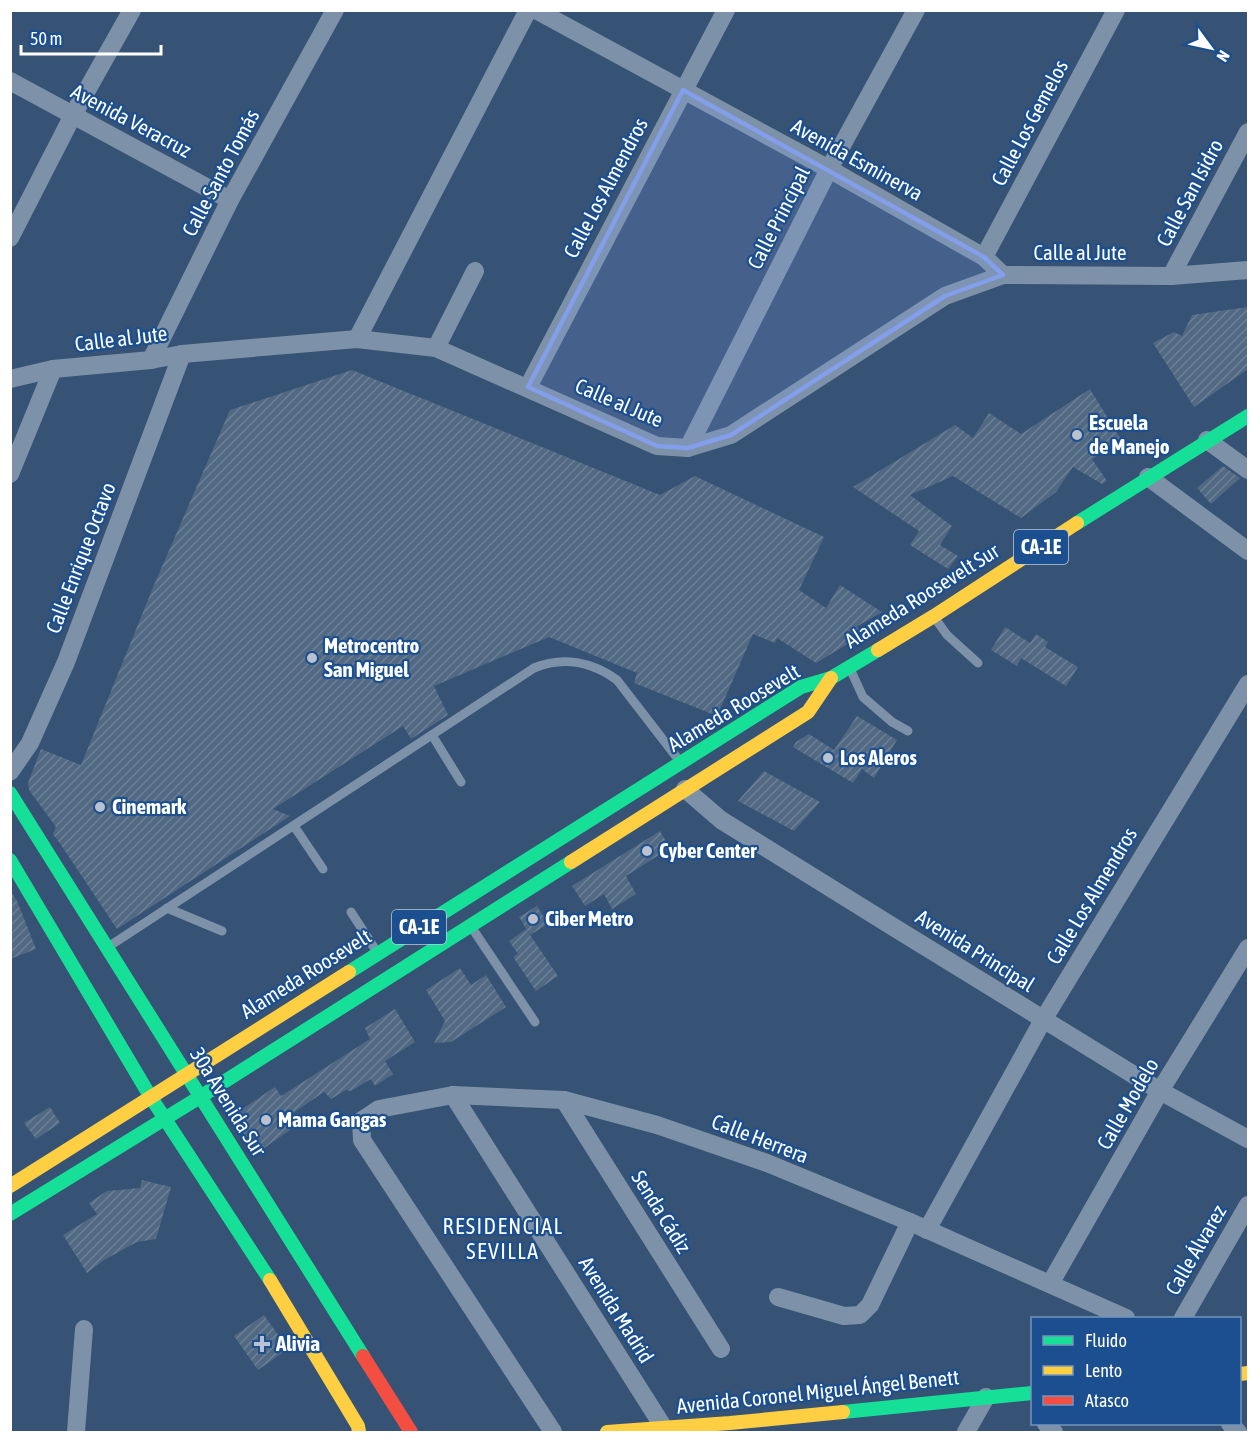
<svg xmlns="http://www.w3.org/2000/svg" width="1259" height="1443" font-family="'Asap Condensed',sans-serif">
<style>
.building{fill:url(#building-hatch)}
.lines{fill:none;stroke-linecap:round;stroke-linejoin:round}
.lane{stroke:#7d92a8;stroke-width:9}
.street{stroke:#7d92a8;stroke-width:18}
.fast{stroke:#16e098;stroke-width:14}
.slow{stroke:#ffcf43;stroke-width:14}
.jam{stroke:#f24e42;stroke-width:14}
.marked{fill:#839eea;fill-opacity:0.2;stroke:#839eea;stroke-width:4.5;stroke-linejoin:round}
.poi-dot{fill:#b9c2ce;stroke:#1b4f8f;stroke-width:2}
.labels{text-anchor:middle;stroke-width:4.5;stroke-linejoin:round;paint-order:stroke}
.shield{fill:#1b4f8f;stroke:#bbcadd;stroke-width:1.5}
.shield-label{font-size:20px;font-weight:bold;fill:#fff}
.street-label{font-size:21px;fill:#fff;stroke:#1b4f8f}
.poi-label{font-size:21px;font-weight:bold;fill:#fff;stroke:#1b4f8f;text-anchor:start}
.neighbourhood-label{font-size:22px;letter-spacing:1.5px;fill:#fff;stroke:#1b4f8f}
</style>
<defs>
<pattern id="building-hatch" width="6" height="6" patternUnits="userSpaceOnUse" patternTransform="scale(1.5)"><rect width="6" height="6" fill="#526984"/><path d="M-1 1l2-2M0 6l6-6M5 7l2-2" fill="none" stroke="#6c8096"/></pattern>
</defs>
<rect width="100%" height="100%" fill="#365274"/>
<g class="building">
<path d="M1248,307V369L1194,407L1153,343L1174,332L1182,336L1192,315Z"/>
<path d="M352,370L660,495L695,476L824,537L799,590L826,608L840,585L882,612L856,627L866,633L816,663L777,638L775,643L753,634L717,716L634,683L637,673L549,637L434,686L448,715L411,739L403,726L273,809L290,816L117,929L61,845L53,834L56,827L29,790L28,783L41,749L81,765L154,585L230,410Z"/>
<path d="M1090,389L1122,441L1092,459L1107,481L1102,484L1073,467L1056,492L1021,518L953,476L910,495L952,526L940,545L958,556L948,569L910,545L919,531L853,487L955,425L973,438L989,413L1021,434Z"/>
<path d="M1223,466L1240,478L1211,504L1197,488Z"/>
<path d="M1005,627L1030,643L1036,634L1048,642L1045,647L1078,667L1066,686L1021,658L1017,666L991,650Z"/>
<path d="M857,716L897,740L874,778L862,769L853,783L793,747L796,742L809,734L834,750Z"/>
<path d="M764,771L820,802L794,831L738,801Z"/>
<path d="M660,831L670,848L626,876L636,894L612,909L604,894L585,906L572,886Z"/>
<path d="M10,890L17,901L36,949L10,959Z"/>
<path d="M537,906L548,924L530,935L519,917Z"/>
<path d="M526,929L558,976L536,991L513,957L518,954L509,941Z"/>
<path d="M460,968L471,985L486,975L506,1007L451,1042L434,1043L445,1021L426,990Z"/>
<path d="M395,1009L415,1042L385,1061L393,1074L375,1086L371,1079L351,1091L346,1090L331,1099L324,1092L293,1113L300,1123L257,1153L232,1116L275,1087L281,1096L370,1039L365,1028Z"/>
<path d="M50,1107L60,1123L36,1139L24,1123Z"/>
<path d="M142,1180L171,1187L156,1239L137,1242L104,1260L87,1273L63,1235L97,1214L89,1203L107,1191L140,1188Z"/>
<path d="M264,1315L288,1349L258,1370L234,1336Z"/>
</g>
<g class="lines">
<g class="lane">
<path d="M937,621L947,635L978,663"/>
<path d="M852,673L863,697L892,722L908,731"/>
<path d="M432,735L461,782"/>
<path d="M294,826L323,869"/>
<path d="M167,908L222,931"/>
<path d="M351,912L375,949"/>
<path d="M474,931L535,1022"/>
<path d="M108,947L534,668C563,656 592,662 617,680L678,759"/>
</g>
<g class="street">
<path d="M536,10L829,169L984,257L1003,275"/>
<path d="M10,81L230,200"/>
<path d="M10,238L73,115L132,10"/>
<path d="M984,257L1116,10"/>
<path d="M1171,276L1248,132"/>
<path d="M357,339L528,10"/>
<path d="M436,348L475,271"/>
<path d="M151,360L230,200L335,10"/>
<path d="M10,379L53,369L151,360L182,354L357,339L436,348L657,446L688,448L731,435L945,296L1003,275L1171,276L1248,270"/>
<path d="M528,387L726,10"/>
<path d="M1207,440L1248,470"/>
<path d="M688,448L829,169L916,10"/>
<path d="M10,474L53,369"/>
<path d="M1148,477L1248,551"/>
<path d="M10,772L30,743L66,662L182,354"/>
<path d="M685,789L721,820L895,928L1160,1091L1248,1139"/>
<path d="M453,1095L664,1428"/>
<path d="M564,1100L721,1349"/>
<path d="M927,1230L1043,1020L1248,684"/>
<path d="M1050,1284L1160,1091L1248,948"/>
<path d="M778,1297L844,1316L860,1315L870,1305L910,1222"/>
<path d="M1183,1318L1248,1205"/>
<path d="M1046,1424L1054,1432"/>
<path d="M1230,1424L1238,1432"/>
<path d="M76,1432L84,1329"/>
<path d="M553,1432L362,1140L361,1121L379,1109L453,1095L564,1100L657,1125L767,1163L910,1222L1126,1318"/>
<path d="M966,1432L986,1397"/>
</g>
<g class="fast">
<path d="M1077,523L1248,416"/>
<path d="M10,793L363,1356"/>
<path d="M10,860L150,1096L270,1280"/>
<path d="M349,972L801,687L831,678L878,650"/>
<path d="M10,1214L200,1097L571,862"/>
<path d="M843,1412L1032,1393"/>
</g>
<g class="slow">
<path d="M878,650L934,616L1077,523"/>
<path d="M571,862L808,712L831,678"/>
<path d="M10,1186L349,972"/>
<path d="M270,1280L358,1426L359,1432"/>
<path d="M1240,1374L1248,1373"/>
<path d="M607,1432L730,1423L843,1412"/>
</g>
<path class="jam" d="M363,1356L411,1432"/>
</g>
<path class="marked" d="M683,90L984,257L1003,275L945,296L731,435L688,448L657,446L528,387Z"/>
<g class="poi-dot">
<circle cx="1077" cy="435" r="6"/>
<circle cx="312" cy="658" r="6"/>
<circle cx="828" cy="758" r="6"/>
<circle cx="100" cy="807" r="6"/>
<circle cx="647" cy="851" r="6"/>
<circle cx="533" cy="919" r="6"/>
<circle cx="266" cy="1120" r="6"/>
<path d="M259 1335h6v6h6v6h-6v6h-6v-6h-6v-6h6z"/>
</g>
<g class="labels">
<g class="shield">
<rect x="1014" y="530" width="54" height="34" rx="4.5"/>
<rect x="392" y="910" width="54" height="34" rx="4.5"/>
</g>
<g class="shield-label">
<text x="1041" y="554">CA-1E</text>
<text x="419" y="934">CA-1E</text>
</g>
<g class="street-label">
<text transform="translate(131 121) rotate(28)" y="7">Avenida Veracruz</text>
<text transform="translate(1030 123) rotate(-62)" y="7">Calle Los Gemelos</text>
<text transform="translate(857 160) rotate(29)" y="7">Avenida Esminerva</text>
<text transform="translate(221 173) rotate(-62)" y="7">Calle Santo Tomás</text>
<text transform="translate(606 188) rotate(-62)" y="7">Calle Los Almendros</text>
<text transform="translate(1190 193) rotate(-62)" y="7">Calle San Isidro</text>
<text transform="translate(779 218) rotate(-63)" y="7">Calle Principal</text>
<text x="1080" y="260">Calle al Jute</text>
<text transform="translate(121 339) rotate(-7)" y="7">Calle al Jute</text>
<text transform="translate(619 403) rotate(23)" y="7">Calle al Jute</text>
<text transform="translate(81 558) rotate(-69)" y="7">Calle Enrique Octavo</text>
<text transform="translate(922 596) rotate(-32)" y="7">Alameda Roosevelt Sur</text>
<text transform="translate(734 708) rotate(-31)" y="7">Alameda Roosevelt</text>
<text transform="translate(1092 896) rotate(-59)" y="7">Calle Los Almendros</text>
<text transform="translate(975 951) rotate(32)" y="7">Avenida Principal</text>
<text transform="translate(306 974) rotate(-32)" y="7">Alameda Roosevelt</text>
<text transform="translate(228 1102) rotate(58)" y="7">30a Avenida Sur</text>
<text transform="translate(1128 1104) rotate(-60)" y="7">Calle Modelo</text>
<text transform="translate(760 1139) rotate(21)" y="7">Calle Herrera</text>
<text transform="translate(661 1212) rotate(58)" y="7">Senda Cádiz</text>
<text transform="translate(1196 1250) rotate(-60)" y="7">Calle Álvarez</text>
<text transform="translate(616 1310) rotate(58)" y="7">Avenida Madrid</text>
<text transform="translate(818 1392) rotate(-6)" y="7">Avenida Coronel Miguel Ángel Benett</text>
</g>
<g class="poi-label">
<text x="1089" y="430">Escuela<tspan x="1089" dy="24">de Manejo</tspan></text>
<text x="324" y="653">Metrocentro<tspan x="324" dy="24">San Miguel</tspan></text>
<text x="840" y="765">Los Aleros</text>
<text x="112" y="814">Cinemark</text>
<text x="659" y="858">Cyber Center</text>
<text x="545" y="926">Ciber Metro</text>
<text x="278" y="1127">Mama Gangas</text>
<text x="276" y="1351">Alivia</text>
</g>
<g class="neighbourhood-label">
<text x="503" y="1234">RESIDENCIAL<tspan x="503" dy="25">SEVILLA</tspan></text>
</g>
</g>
<rect width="1259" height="1443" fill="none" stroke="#ffffff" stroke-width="24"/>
<rect x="1031" y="1317" width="210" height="108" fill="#1b4f8f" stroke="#7695bc" stroke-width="1.5"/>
<rect x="1043" y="1336" width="30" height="9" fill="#16e098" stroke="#7695bc" stroke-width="1.5"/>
<text x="1085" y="1347" font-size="18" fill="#ffffff">Fluido</text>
<rect x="1043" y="1366" width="30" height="9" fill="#ffcf43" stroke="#7695bc" stroke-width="1.5"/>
<text x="1085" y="1377" font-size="18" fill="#ffffff">Lento</text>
<rect x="1043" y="1396" width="30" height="9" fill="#f24e42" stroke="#7695bc" stroke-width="1.5"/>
<text x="1085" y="1407" font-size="18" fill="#ffffff">Atasco</text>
<g transform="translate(1211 48) rotate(123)" stroke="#1b4f8f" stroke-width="4.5" paint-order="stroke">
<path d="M0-4.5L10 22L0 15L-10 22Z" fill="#ffffff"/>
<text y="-9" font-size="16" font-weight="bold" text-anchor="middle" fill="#ffffff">N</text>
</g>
<path d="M21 45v9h140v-9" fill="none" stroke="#ffffff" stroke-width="3"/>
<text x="30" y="45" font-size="18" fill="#ffffff" stroke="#1b4f8f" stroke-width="4.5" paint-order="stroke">50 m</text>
</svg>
